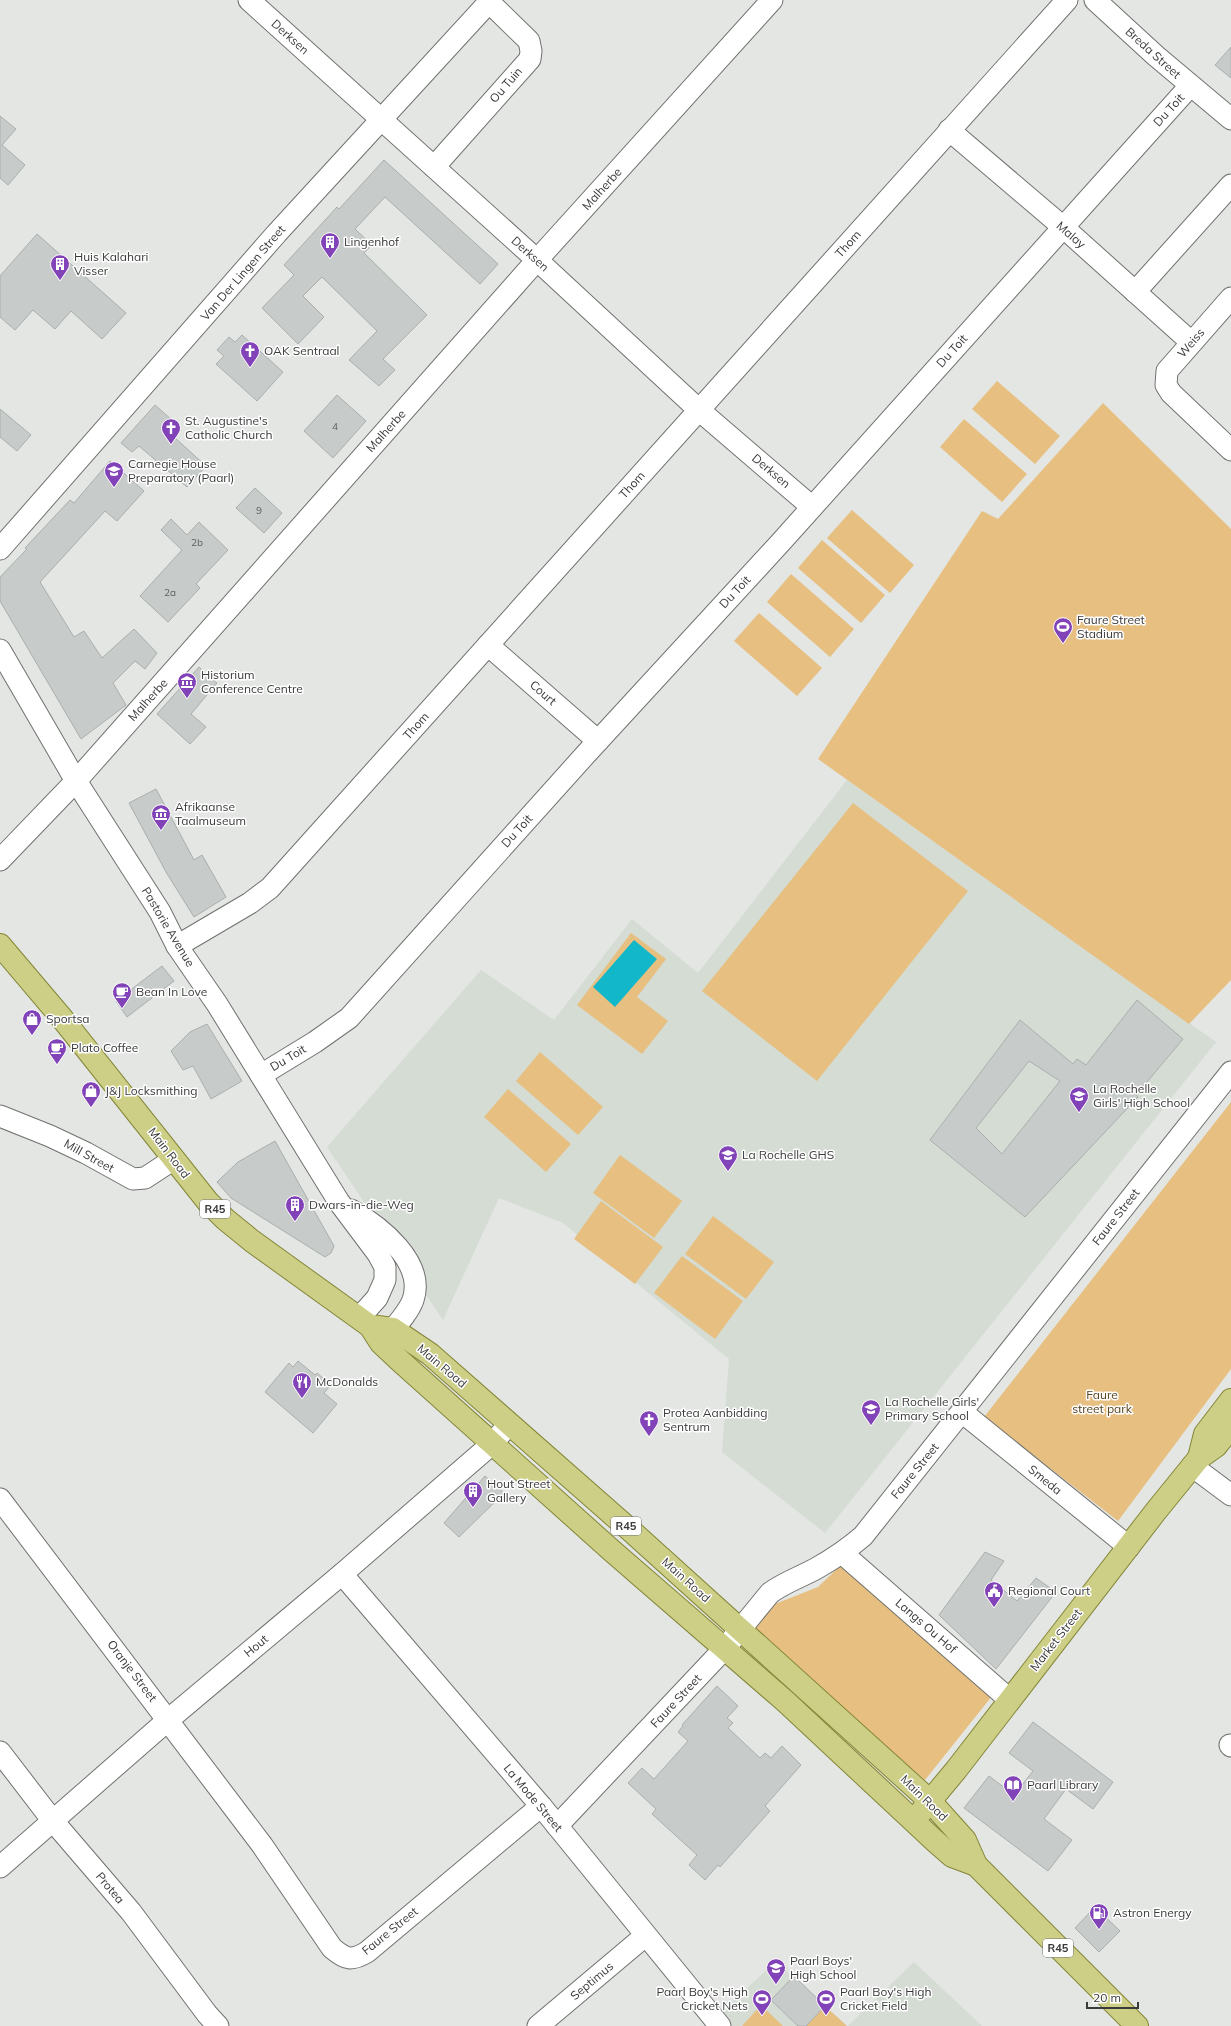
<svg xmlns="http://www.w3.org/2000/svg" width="1231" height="2026" font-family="Mulish,sans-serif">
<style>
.built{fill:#d4dcd3}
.green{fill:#e7bf80}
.water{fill:#13b7ca}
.building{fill:#c7cbca;stroke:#aaafad;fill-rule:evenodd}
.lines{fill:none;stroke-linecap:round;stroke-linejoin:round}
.minor-casing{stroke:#70726f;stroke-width:23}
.major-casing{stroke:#848636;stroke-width:24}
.minor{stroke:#fff;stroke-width:21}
.major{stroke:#cdcf86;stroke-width:22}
.labels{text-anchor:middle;stroke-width:3;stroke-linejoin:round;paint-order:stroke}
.number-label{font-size:10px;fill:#5c5e5d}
.shield{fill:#fff;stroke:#747574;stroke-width:1}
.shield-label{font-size:11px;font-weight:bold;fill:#393a39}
.street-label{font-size:12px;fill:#393a39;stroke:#fff}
.poi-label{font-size:12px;fill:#393a39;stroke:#fff;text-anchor:start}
.park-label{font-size:12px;fill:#58421e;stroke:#fff}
</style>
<rect width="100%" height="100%" fill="#e3e6e3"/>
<g class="built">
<path d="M847,780L1216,1042L825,1533L722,1452L729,1359L563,1223L499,1198L443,1320L327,1147L481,970L554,1020L632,919L698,973Z"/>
<path d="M776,1961L847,2026H707Z"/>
<path d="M914,1962L982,2026H848Z"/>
</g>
<g class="green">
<path d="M997,381L1060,436L1035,464L972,409Z"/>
<path d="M1103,403L1231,529V980L1189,1024L818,759L982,511L998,519Z"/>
<path d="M964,419L1027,474L1002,502L940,447Z"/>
<path d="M852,510L914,565L890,593L827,538Z"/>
<path d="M822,540L885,595L861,623L798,568Z"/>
<path d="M791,574L854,629L830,657L767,602Z"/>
<path d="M759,613L822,668L797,696L734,641Z"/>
<path d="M853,803L968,891L817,1081L702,991Z"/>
<path d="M631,933L666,959L637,997L668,1021L642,1054L577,1005Z"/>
<path d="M540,1052L603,1107L578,1135L516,1081Z"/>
<path d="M508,1089L571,1144L546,1172L484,1117Z"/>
<path d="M1231,1102V1369L1118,1521L984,1417Z"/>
<path d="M620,1155L682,1201L654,1238L593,1193Z"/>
<path d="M601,1201L663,1247L635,1284L574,1239Z"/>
<path d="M713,1216L774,1262L746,1299L685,1254Z"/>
<path d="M682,1256L743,1301L715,1339L654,1293Z"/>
<path d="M841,1565L992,1696L925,1780L744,1630L762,1609L818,1587Z"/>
<path d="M761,2005L783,2026H742Z"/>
<path d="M825,2006L847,2026H806Z"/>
</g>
<path class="water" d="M634,940L657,959L615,1007L593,987Z"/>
<g class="building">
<path d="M1231,47V78L1215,65Z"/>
<path d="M0,116L16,129L2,145L25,165L8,185L0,178Z"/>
<path d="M384,160L498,264L480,284L385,197L355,229L372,245L364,253L427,315L383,359L395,370L379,386L349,360L377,331L322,277L303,296L324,317L298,344L262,308L294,275L284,265L337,207L339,209Z"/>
<path d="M37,234L126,313L102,339L71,311L55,329L33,310L15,330L0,317V276Z"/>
<path d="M242,335L283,372L257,401L216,364L224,356L217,350L229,337L235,342Z"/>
<path d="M337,395L366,421L333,458L304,431Z"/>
<path d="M155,405L173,421L174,437L206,466L187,487L139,446L132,452L121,443Z"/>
<path d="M0,409L31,435L17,451L0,437Z"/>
<path d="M110,461L144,491L117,521L105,511L40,582L74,637L84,631L102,658L134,629L157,653L145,669L135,661L113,683L126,705L81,739L0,601V577L27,549L25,548L70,500L74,503Z"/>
<path d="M255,488L282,513L264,533L236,508Z"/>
<path d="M171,519L187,535L199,522L228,550L196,584L200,588L168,622L140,596L182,550L161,530Z"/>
<path d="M199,667L217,683L191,714L206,727L190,744L157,714Z"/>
<path d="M156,789L194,860L202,855L226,897L194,917L166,872L129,803Z"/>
<path d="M162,966L174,981L127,1017L116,1001Z"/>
<path d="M1137,1000L1183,1039L1136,1095L1138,1097L1025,1217L930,1140L1020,1020L1073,1064L1077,1059L1086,1065ZM1029,1061L1060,1081L1002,1154L976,1128Z"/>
<path d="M207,1024L242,1081L211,1099L193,1066L183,1070L171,1051L190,1032Z"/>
<path d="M275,1141L334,1246L331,1253L325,1257L231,1198L217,1182L238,1162Z"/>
<path d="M298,1361L315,1375L317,1373L331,1385L324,1393L337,1404L313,1433L265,1392L289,1363L293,1367Z"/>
<path d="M485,1476L504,1493L459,1537L444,1523Z"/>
<path d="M985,1552L1004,1561L991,1580L1017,1601L1036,1578L1056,1592L996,1669L939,1615Z"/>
<path d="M717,1686L738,1706L727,1718L733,1723L728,1728L760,1758L765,1753L771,1758L782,1746L801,1765L765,1806L770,1811L720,1867L718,1865L705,1880L689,1865L697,1855L652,1814L656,1809L628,1783L642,1768L654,1779L688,1741L678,1732L683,1726L682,1725Z"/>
<path d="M1033,1722L1113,1782L1093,1809L1066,1789L1044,1819L1072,1840L1048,1871L964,1808L989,1776L1014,1795L1033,1771L1009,1753Z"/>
<path d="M1095,1907L1120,1931L1099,1952L1075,1928Z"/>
<path d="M794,1976L825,2006L806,2026H798L771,2000Z"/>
</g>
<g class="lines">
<g class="minor-casing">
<g id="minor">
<path d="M249,0L537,260L699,410L812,507"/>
<path d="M1095,0L1156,56L1231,119"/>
<path d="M949,130L1063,227L1191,342"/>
<path d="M434,167L530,59L531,51L529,41L489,2"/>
<path d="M1135,292L1231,185"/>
<path d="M1231,298L1167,371L1166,385L1171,393L1231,450"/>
<path d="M0,549L277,233L491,0"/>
<path d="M488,645L598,741"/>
<path d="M0,650L76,781L160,912L177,946L217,1004L339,1202L378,1254L385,1267V1280L377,1298L359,1318"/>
<path d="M0,860L76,781L537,260L772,0"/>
<path d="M177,946L250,903L270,888L1067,0"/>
<path d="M261,1075L315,1042L349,1018L586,754L781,542L1190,86"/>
<path d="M0,1116L50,1136L86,1153L133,1179L145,1178L174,1159"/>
<path d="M351,1210C379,1226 426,1262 413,1300C407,1316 392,1329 382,1342"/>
<path d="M962,1412L1129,1547"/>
<path d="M1192,1466L1231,1495"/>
<path d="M0,1499L262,1845L332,1948C346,1960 352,1961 367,1952L541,1806"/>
<path d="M842,1553L1010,1700"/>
<path d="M342,1574L541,1806L720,2026"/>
<path d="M1230,1745L1231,1746"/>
<path d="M0,1752L53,1821L131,1912L207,2014L218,2026"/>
<path d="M557,1826L725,1648L770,1593C785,1582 801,1577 817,1568C833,1559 849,1548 863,1536L1231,1072"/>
<path d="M0,1867L168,1720L342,1574L493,1443L509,1424"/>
<path d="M538,2026L645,1936"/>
</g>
</g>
<g class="major-casing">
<g id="major">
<path d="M0,945L61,1017L208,1202L225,1219L252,1241L370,1326L381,1343L398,1359L611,1550L785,1701L936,1842L952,1856L976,1865"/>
<path d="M370,1326L393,1329L430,1354L629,1529L930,1801L965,1840L976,1865L1137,2026"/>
<path d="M1199,1458L1205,1434L1231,1400"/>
<path d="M921,1812L956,1770L1156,1511L1199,1458L1216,1446L1231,1427"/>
</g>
</g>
<use href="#minor" class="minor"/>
<use href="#major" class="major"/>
</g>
<defs>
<g id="building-pin" transform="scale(1)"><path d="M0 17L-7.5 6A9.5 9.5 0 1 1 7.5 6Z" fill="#8343b8" stroke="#fff"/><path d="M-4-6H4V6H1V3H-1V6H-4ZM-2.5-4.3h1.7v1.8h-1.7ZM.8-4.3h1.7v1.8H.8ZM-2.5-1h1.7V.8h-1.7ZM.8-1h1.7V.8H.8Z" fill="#fff"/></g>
<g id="church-pin" transform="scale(1)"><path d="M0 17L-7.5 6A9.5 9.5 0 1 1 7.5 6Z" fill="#8343b8" stroke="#fff"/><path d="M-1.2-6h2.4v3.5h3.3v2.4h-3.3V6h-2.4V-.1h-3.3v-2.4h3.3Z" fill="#fff"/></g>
<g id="school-pin" transform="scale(1)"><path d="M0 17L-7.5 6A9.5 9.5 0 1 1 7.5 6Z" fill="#8343b8" stroke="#fff"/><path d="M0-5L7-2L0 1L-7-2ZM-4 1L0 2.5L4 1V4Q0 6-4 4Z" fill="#fff"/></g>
<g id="stadium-pin" transform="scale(1)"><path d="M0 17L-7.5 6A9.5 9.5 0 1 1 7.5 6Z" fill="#8343b8" stroke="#fff"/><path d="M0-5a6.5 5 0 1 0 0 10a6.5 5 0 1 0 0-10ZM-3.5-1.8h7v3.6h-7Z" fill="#fff"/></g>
<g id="museum-pin" transform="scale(1)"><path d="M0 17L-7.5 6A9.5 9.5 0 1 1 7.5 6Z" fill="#8343b8" stroke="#fff"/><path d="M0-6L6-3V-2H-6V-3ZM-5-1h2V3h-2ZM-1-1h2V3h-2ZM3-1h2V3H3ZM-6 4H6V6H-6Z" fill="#fff"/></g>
<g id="cafe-pin" transform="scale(1)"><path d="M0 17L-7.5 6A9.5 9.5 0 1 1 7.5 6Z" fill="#8343b8" stroke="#fff"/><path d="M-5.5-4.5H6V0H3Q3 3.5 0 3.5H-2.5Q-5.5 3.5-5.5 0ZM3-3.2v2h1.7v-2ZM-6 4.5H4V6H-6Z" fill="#fff"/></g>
<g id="shop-pin" transform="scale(1)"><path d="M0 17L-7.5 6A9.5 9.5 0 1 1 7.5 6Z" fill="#8343b8" stroke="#fff"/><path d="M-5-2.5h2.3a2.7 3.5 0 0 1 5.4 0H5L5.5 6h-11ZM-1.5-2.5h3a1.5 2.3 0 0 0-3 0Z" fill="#fff"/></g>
<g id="restaurant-pin" transform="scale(1)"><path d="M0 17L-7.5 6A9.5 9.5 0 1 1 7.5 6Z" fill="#8343b8" stroke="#fff"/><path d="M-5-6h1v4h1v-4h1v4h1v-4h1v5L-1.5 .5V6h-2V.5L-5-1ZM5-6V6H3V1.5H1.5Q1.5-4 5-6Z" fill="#fff"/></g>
<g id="civic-pin" transform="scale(1)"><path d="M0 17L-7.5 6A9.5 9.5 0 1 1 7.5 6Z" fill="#8343b8" stroke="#fff"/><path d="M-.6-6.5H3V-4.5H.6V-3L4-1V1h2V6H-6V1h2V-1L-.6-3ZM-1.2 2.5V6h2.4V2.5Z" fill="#fff"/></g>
<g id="library-pin" transform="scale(1)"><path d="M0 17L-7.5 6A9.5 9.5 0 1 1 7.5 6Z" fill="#8343b8" stroke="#fff"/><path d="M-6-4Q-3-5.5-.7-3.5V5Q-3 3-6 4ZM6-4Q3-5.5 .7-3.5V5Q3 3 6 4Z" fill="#fff"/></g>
<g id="fuel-pin" transform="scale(1)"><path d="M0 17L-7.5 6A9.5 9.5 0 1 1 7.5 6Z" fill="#8343b8" stroke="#fff"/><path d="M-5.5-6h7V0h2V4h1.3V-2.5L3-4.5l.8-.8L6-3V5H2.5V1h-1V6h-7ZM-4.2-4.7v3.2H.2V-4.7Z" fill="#fff"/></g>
</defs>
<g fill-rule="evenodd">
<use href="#building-pin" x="330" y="242"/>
<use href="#building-pin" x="60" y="264"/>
<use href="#church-pin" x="250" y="351"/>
<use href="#church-pin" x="171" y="428"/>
<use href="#school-pin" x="114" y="471"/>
<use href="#stadium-pin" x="1063" y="627"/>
<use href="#museum-pin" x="187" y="682"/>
<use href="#museum-pin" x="161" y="814"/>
<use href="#cafe-pin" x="122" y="992"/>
<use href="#shop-pin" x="32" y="1019"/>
<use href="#cafe-pin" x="57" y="1048"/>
<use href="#shop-pin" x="91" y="1091"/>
<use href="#school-pin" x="1079" y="1096"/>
<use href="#school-pin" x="728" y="1155"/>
<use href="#building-pin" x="295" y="1205"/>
<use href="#restaurant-pin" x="302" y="1382"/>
<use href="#school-pin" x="871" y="1409"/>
<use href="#church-pin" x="649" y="1420"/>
<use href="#building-pin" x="473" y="1491"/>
<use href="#civic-pin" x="994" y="1591"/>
<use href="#library-pin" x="1013" y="1785"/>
<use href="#fuel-pin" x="1099" y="1913"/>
<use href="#school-pin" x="776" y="1968"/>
<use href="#stadium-pin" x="762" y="1999"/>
<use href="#stadium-pin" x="826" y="1999"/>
</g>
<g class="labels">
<g class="number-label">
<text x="335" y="430">4</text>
<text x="259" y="514">9</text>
<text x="197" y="546">2b</text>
<text x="170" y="596">2a</text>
</g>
<g class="shield">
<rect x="200" y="1200" width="30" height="18" rx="3"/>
<rect x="611" y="1517" width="30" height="18" rx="3"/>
<rect x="1043" y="1939" width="30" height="18" rx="3"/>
</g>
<g class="shield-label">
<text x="215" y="1213">R45</text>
<text x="626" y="1530">R45</text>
<text x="1058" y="1952">R45</text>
</g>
<g class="street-label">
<text transform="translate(290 37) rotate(42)" y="4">Derksen</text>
<text transform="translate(1153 53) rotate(42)" y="4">Breda Street</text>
<text transform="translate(506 85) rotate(-49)" y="4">Ou Tuin</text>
<text transform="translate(1169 110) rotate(-48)" y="4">Du Toit</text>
<text transform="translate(602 189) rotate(-48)" y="4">Malherbe</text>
<text transform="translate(1071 235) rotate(41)" y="4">Malay</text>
<text transform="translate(848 244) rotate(-48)" y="4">Thom</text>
<text transform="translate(530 254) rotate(42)" y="4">Derksen</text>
<text transform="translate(243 273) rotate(-49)" y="4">Van Der Lingen Street</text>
<text transform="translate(1191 343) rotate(-49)" y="4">Weiss</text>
<text transform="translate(952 351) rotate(-48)" y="4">Du Toit</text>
<text transform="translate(386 431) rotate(-48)" y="4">Malherbe</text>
<text transform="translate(771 471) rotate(40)" y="4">Derksen</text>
<text transform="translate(632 485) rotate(-48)" y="4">Thom</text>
<text transform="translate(735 592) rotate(-47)" y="4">Du Toit</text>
<text transform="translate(543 693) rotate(41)" y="4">Court</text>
<text transform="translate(148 700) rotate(-48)" y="4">Malherbe</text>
<text transform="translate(416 726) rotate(-48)" y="4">Thom</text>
<text transform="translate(517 831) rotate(-48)" y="4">Du Toit</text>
<text transform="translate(168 927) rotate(59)" y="4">Pastorie Avenue</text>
<text transform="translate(288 1058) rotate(-31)" y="4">Du Toit</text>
<text transform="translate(169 1153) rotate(53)" y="4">Main Road</text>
<text transform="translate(89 1156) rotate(29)" y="4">Mill Street</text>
<text transform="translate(1116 1217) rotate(-52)" y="4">Faure Street</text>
<text transform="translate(442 1366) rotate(40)" y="4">Main Road</text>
<text transform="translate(915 1471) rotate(-51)" y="4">Faure Street</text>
<text transform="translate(1045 1480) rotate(39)" y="4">Smeda</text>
<text transform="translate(686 1580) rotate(42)" y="4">Main Road</text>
<text transform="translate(926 1626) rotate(41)" y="4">Langs Ou Hof</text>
<text transform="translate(1056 1640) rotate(-52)" y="4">Market Street</text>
<text transform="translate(256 1646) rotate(-40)" y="4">Hout</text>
<text transform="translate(132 1671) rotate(53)" y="4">Oranje Street</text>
<text transform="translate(676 1701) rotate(-47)" y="4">Faure Street</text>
<text transform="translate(533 1798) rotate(50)" y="4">La Mode Street</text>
<text transform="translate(924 1798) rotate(44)" y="4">Main Road</text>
<text transform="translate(110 1888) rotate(50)" y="4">Protea</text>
<text transform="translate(390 1931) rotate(-39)" y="4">Faure Street</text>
<text transform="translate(592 1981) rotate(-40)" y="4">Septimus</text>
</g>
<g class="poi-label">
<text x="344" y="246">Lingenhof</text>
<text x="74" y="261">Huis Kalahari<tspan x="74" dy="14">Visser</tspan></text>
<text x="264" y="355">OAK Sentraal</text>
<text x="185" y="425">St. Augustine's<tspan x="185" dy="14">Catholic Church</tspan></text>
<text x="128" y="468">Carnegie House<tspan x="128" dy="14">Preparatory (Paarl)</tspan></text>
<text x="1077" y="624">Faure Street<tspan x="1077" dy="14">Stadium</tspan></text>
<text x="201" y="679">Historium<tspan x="201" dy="14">Conference Centre</tspan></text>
<text x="175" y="811">Afrikaanse<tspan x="175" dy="14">Taalmuseum</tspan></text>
<text x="136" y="996">Bean In Love</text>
<text x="46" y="1023">Sportsa</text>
<text x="71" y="1052">Plato Coffee</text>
<text x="1093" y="1093">La Rochelle<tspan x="1093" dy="14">Girls' High School</tspan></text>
<text x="105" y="1095">J&amp;J Locksmithing</text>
<text x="742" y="1159">La Rochelle GHS</text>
<text x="309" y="1209">Dwars-in-die-Weg</text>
<text x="316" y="1386">McDonalds</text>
<text x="885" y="1406">La Rochelle Girls'<tspan x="885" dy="14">Primary School</tspan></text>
<text x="663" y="1417">Protea Aanbidding<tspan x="663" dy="14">Sentrum</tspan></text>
<text x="487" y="1488">Hout Street<tspan x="487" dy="14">Gallery</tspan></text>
<text x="1008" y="1595">Regional Court</text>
<text x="1027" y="1789">Paarl Library</text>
<text x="1113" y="1917">Astron Energy</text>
<text x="790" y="1965">Paarl Boys'<tspan x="790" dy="14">High School</tspan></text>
<text x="748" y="1996" text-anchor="end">Paarl Boy's High<tspan x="748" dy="14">Cricket Nets</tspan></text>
<text x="840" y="1996">Paarl Boy's High<tspan x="840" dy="14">Cricket Field</tspan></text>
</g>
<g class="park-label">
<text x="1102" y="1399">Faure<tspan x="1102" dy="14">street park</tspan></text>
</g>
</g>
<path d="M1087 2002v6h51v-6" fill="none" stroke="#393a39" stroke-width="2"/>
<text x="1093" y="2002" font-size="12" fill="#393a39" stroke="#ffffff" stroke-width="3" paint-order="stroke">20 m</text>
</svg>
